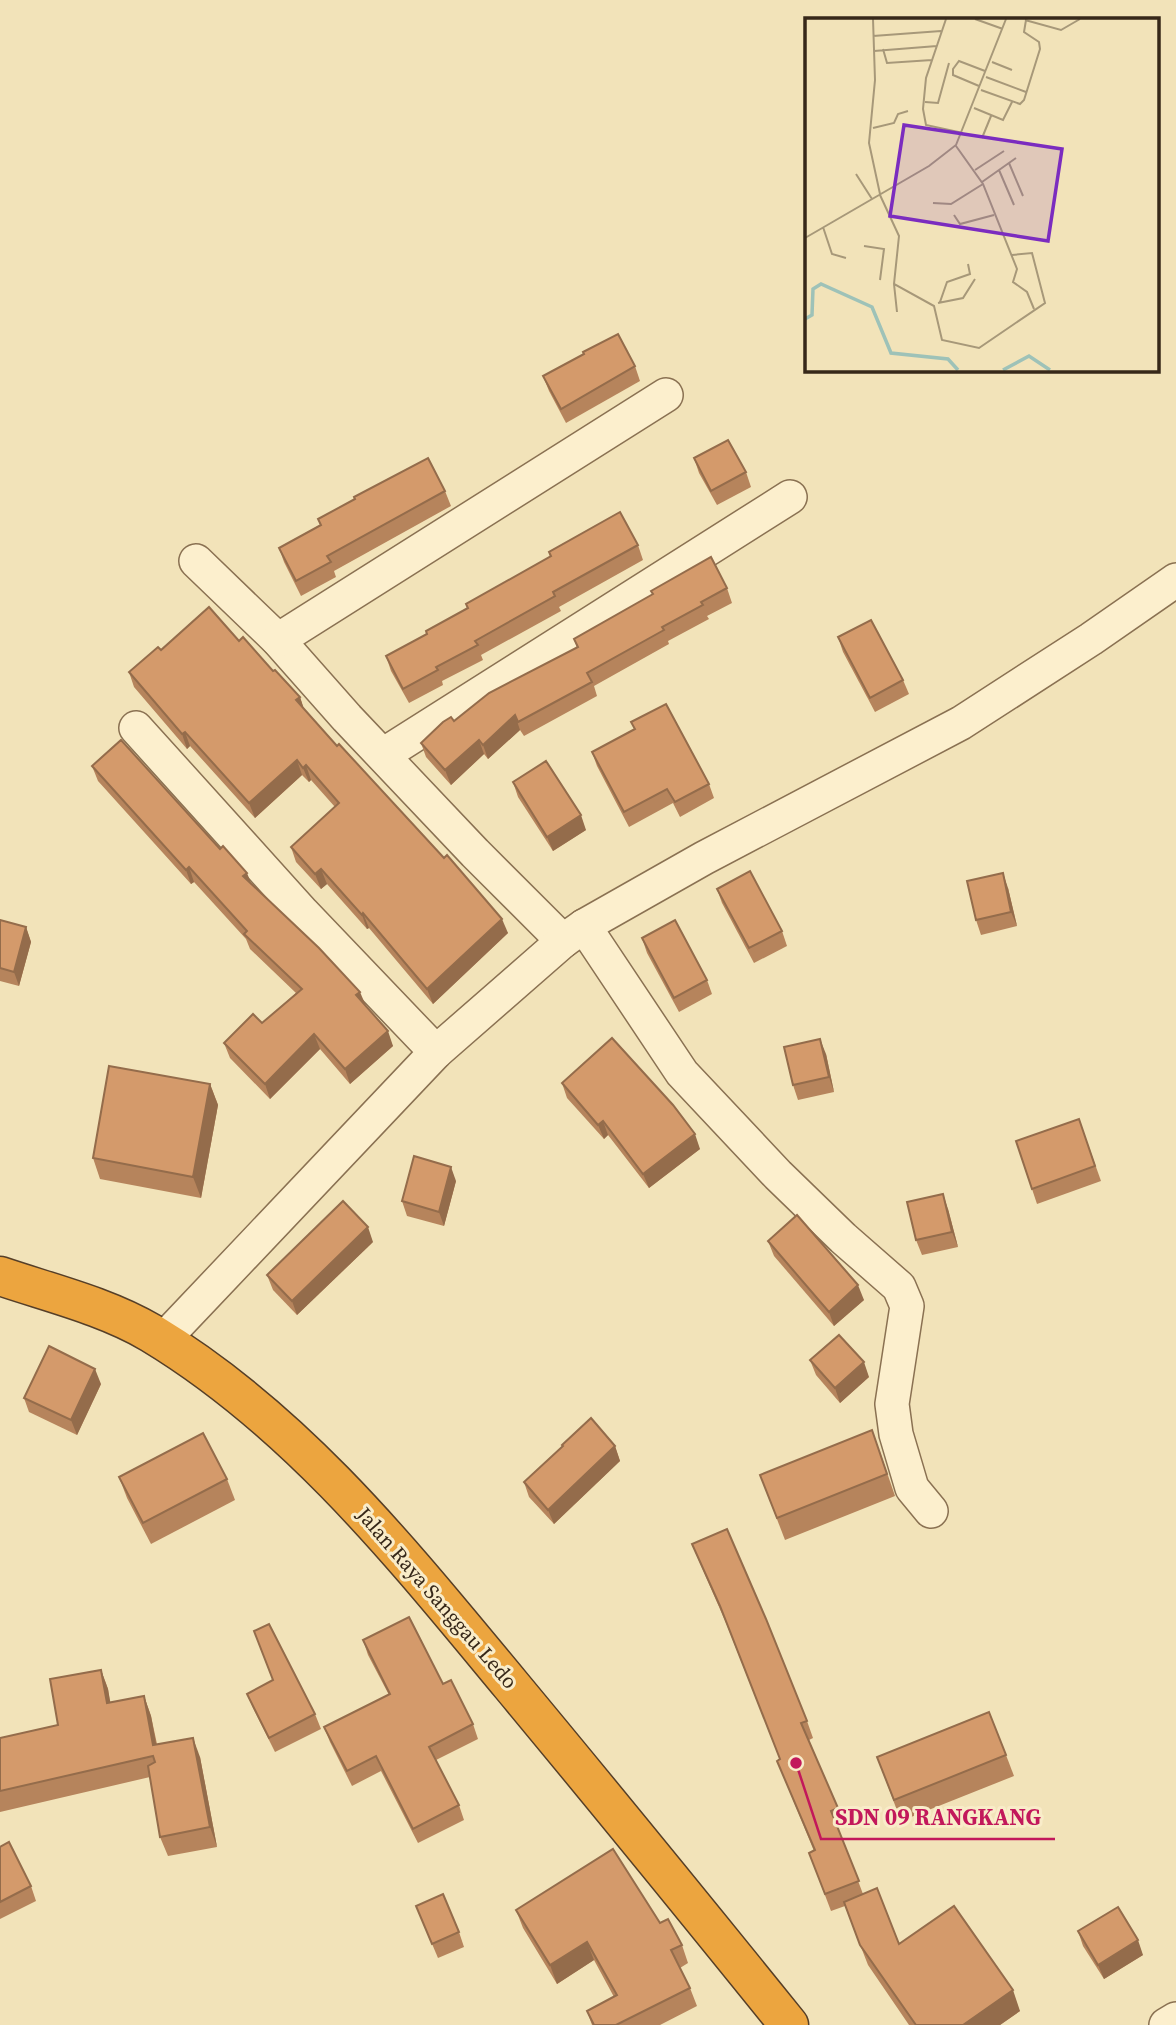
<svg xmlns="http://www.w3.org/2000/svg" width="1176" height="2025" font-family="'Source Serif 4',serif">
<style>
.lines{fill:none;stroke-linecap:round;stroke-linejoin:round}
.street-casing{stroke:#8a7152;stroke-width:36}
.highway-casing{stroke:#563f28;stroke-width:41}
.street{stroke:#fcefcd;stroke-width:33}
.highway{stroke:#eca53f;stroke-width:38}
.wall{fill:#b6845c}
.shaded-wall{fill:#946c4b}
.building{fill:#d49a6b;stroke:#946c4b;stroke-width:2}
.labels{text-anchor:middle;stroke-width:6;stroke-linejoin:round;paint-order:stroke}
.street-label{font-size:21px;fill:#372819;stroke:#f9ecc9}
.inset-river{fill:none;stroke:#9ec2b8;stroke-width:3.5}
.inset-road{fill:none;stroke:#a79879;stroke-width:2}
.view{fill:#7b2cbf;fill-opacity:0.15;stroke:#7b2cbf;stroke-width:3.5}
.inset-edge{fill:none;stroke:#372819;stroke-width:3.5}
.leader{fill:none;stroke:#c2185b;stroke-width:2.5}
.callout-dot{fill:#c2185b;stroke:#f9ecc9;stroke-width:2.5}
.callout-label{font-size:23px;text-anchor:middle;font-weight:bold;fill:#c2185b;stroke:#f9ecc9;stroke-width:6;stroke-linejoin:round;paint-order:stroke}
</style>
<rect width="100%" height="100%" fill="#f2e3b9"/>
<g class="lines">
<g class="street-casing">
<g id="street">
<path d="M196,561L278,640L347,718L475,853L563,941"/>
<path d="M278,640L666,395"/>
<path d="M136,728L303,913L436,1052"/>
<path d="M383,755L790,497"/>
<path d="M584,926L682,1073L778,1175L843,1238L899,1287L907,1306L892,1404L896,1434L912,1488L931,1511"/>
<path d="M162,1341L436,1052L563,941L584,926L704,858L961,723L1091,639L1176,580"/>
<path d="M1166,2025L1176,2019"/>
</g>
</g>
<g class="highway-casing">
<path id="highway" d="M0,1276C50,1293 105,1306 151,1333C297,1421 403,1555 511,1685C604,1797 697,1911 789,2025"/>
</g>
<use href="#street" class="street"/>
<use href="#highway" class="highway"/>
</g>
<g class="wall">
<path d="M584,354L635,366L640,381L566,423L549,391L543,376Z"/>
<path d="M694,458L746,472L751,487L717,505L699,473Z"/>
<path d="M445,491L451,506L334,571L336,577L301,596L284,562L279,548L320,525L318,519Z"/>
<path d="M638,545L643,560L559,607L561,611L481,655L483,660L442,681L443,685L409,703L391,671L386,656L427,634L467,608L466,604L550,557L549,552Z"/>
<path d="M727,588L732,603L707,616L709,619L668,641L669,644L594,686L597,696L524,736L520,730L488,759L484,754L451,785L426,757L421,743L454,721L577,648L574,639Z"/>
<path d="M838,637L903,680L909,694L875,712L843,652Z"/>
<path d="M239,641L300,697L304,710L508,933L433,1004L369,928L367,929L327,884L321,889L296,862L291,847L335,807L311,780L309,782L302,775L255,818L190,746L187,749L134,687L129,672L161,650Z"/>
<path d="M631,722L709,784L714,798L680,817L673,803L629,827L597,766L592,752L634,729Z"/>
<path d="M92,766L251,884L365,1005L393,1046L350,1084L320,1049L270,1099L230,1058L224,1043L262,1023L296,993L250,949L246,939L194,882L191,884L98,781Z"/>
<path d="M513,782L586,830L553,851L518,797Z"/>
<path d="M1008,888L1017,926L981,935L976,920Z"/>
<path d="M717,889L782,931L787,946L754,963L722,903Z"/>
<path d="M0,920L26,927L31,942L19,986L0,981Z"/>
<path d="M642,938L707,980L712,994L679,1012L647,953Z"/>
<path d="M826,1054L834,1092L798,1100L793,1085Z"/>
<path d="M562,1083L700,1149L649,1188L608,1135L604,1139L567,1098Z"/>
<path d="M210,1084L218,1105L201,1198L100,1179L93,1158Z"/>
<path d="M1079,1119L1101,1181L1037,1204L1016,1141Z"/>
<path d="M456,1181L444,1226L407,1216L402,1201Z"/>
<path d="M948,1209L958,1247L922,1255L916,1240Z"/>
<path d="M768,1241L864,1300L834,1326L774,1256Z"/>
<path d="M373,1242L297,1315L273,1290L267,1275Z"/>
<path d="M810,1360L869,1377L840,1403L816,1375Z"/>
<path d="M101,1384L77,1435L29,1412L24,1398Z"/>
<path d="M562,1445L615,1446L620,1461L554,1524L529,1497L524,1482L562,1447Z"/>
<path d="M880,1452L895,1496L785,1540L760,1475Z"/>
<path d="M119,1477L227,1479L235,1500L151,1544L127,1498Z"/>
<path d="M692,1544L807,1721L813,1738L809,1740L844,1825L838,1828L863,1894L899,1944L1020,2011L1000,2025H909L868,1965L845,1906L831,1911L809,1853L814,1851L777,1761L780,1759L726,1623L699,1561Z"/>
<path d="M363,1640L443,1684L473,1724L478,1739L436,1760L459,1805L464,1820L418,1843L381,1771L352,1786L330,1742L324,1727L389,1695L368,1655Z"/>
<path d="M101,1670L108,1689L110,1703L144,1696L151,1716L157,1744L200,1757L217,1847L168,1856L160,1837L150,1777L0,1812V1738L58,1725Z"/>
<path d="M273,1681L315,1714L321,1729L275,1752L253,1708L247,1694Z"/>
<path d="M1006,1755L1014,1776L901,1821L877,1757Z"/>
<path d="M0,1847L31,1886L36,1901L0,1919Z"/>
<path d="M416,1906L459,1932L464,1947L438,1958Z"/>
<path d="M516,1910L660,1923L682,1945L688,1963L680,1968L690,1988L697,2006L660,2025H592L587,2011L614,1997L594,1960L557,1984L523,1928Z"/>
<path d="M1078,1931L1143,1955L1104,1979L1083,1946Z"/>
</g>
<g class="shaded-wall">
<path d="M300,697L305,712L296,700Z"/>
<path d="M515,715L520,730L488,759L483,745Z"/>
<path d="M185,732L190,746L187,749L182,734Z"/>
<path d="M479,740L484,754L451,785L445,770Z"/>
<path d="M297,760L302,775L255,818L249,803Z"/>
<path d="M306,765L311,780L309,782L303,768Z"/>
<path d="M581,815L586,830L553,851L547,837Z"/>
<path d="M189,867L194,882L191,884L186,870Z"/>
<path d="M321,869L327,884L321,889L315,874Z"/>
<path d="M247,873L253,888L243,876Z"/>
<path d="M1003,873L1008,888L1017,926L1011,912Z"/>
<path d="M363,913L369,928L367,929L362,915Z"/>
<path d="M502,919L508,933L433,1004L427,989Z"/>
<path d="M26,927L31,942L19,986L14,972Z"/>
<path d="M360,992L366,1006L356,995Z"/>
<path d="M388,1031L393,1046L350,1084L345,1069Z"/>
<path d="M314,1034L320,1049L270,1099L265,1084Z"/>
<path d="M820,1039L826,1054L834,1092L829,1077Z"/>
<path d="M210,1084L218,1105L201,1198L193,1177Z"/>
<path d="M603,1121L608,1135L604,1139L598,1125Z"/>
<path d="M695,1134L700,1149L649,1188L643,1174Z"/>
<path d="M451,1167L456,1181L444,1226L439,1212Z"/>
<path d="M943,1194L948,1209L958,1247L952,1232Z"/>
<path d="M368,1227L373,1242L297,1315L292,1301Z"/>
<path d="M858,1285L864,1300L834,1326L829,1312Z"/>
<path d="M864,1362L869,1377L840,1403L835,1388Z"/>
<path d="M95,1369L101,1384L77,1435L71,1420Z"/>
<path d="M615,1446L620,1461L554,1524L548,1510Z"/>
<path d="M101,1670L108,1689L114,1723L107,1703Z"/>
<path d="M144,1696L151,1716L160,1765L153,1745Z"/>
<path d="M193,1738L200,1757L217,1847L210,1827Z"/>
<path d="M1138,1940L1143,1955L1104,1979L1098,1965Z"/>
<path d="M587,1942L594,1960L557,1984L550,1965Z"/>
<path d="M1013,1990L1020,2011L1000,2025H963Z"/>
</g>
<g class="building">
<path d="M618,334L635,366L561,409L543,376L584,354L583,352Z"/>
<path d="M728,440L746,472L711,491L694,458Z"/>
<path d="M428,458L445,491L327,556L331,562L296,581L279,548L321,525L318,519L355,499L354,497Z"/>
<path d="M620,512L638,545L553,592L555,596L475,641L478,645L436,667L438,670L403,689L386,656L427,634L426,631L468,608L466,604L551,556L549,552Z"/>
<path d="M711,557L727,588L701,602L703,605L662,627L664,630L587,673L592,682L518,722L515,715L483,745L479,740L445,770L421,743L443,722L451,717L454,721L489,693L578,647L574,639L653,594L651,591Z"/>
<path d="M209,607L239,641L243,637L273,671L275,670L300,697L296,700L337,746L339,744L444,858L447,855L502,919L427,989L363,913L362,915L321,869L315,874L291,847L339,803L306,765L303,768L297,760L249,803L185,732L182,734L129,672L158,647L161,650Z"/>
<path d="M871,620L903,680L870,698L838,637Z"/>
<path d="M666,704L709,784L675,802L667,789L624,812L592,752L635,729L631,722Z"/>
<path d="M121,740L220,849L223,846L247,873L243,876L319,948L360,992L356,995L388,1031L345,1069L314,1034L265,1084L224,1043L253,1014L262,1023L302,989L244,934L247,931L189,867L186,870L92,766Z"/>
<path d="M546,761L581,815L547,837L513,782Z"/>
<path d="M750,871L782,931L749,948L717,889Z"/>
<path d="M1003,873L1011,912L976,920L967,881Z"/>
<path d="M0,920L26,927L14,972L0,968Z"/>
<path d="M675,920L707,980L674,998L642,938Z"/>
<path d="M612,1038L673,1105L695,1134L643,1174L603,1121L598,1125L562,1083Z"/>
<path d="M820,1039L829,1077L793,1085L784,1047Z"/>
<path d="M109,1066L210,1084L193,1177L93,1158Z"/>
<path d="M1079,1119L1095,1166L1032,1189L1016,1141Z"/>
<path d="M414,1156L451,1167L439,1212L402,1201Z"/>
<path d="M943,1194L952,1232L916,1240L907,1202Z"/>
<path d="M343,1201L368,1227L292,1301L267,1275Z"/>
<path d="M797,1215L858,1285L829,1312L768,1241Z"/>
<path d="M839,1335L864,1362L835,1388L810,1360Z"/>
<path d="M49,1346L95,1369L71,1420L24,1398Z"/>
<path d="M591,1418L615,1446L548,1510L524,1482L563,1446L562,1445Z"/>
<path d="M872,1430L887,1474L777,1518L760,1475Z"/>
<path d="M203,1433L227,1479L143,1523L119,1477Z"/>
<path d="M727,1529L766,1619L807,1721L801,1723L838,1808L831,1811L859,1881L825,1894L809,1853L815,1850L777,1761L780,1759L720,1606L692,1544Z"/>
<path d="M409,1617L443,1684L451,1680L473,1724L429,1747L459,1805L413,1829L376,1756L347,1771L324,1727L390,1694L363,1640Z"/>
<path d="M269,1624L315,1714L269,1738L247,1694L273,1680L254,1631Z"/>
<path d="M101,1670L107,1703L144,1696L153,1745L193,1738L210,1827L160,1837L148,1766L155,1762L153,1756L0,1791V1738L58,1725L50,1679Z"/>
<path d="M989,1712L1006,1755L894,1800L877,1757Z"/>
<path d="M9,1842L31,1886L0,1902V1847Z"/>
<path d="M613,1849L660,1923L668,1919L682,1945L671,1950L690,1988L616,2025H594L587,2011L617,1995L587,1942L550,1965L516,1910Z"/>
<path d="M877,1888L899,1944L954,1906L1013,1990L963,2025H916L860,1945L844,1902Z"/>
<path d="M443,1894L459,1932L432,1944L416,1906Z"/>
<path d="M1118,1907L1138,1940L1098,1965L1078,1931Z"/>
</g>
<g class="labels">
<g class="street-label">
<text transform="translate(437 1598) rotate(49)" y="7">Jalan Raya Sanggau Ledo</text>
</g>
</g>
<g transform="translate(805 18)">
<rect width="354" height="354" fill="#f2e3b9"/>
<path class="inset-river" d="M0,301L7,297L8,271L16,266L67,289L86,335L143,341L153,352M198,352L224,338L245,352"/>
<path class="inset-road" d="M68,1L70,62L64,125L75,176M141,1L121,60L118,91L121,107L158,115M170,1L198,11M220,2L256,12L275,1M68,18L136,13M78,31L82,45L127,42M69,33L132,28M187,44L207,52M181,59L221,74M174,68L148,57V51L154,43L180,53M176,72L215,86L219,82L235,31L234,24L219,14L221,2M120,84L133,85L144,45M169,90L198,102L207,84M68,110L89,105L93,96L103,93M177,120L186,98M151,128L178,166L212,251L208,264L222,274L229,291M204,145L218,178M170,152L199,133M194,152L209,187M51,156L67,181M177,164L211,140M75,177L94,218L89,266L129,288L137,322L174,330L240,285L227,235L207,237M128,185L146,186L178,166M149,197L155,206L189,197M18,209L27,236L41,240M0,220L124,148L151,127L201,1M59,228L79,231L75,262M89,266L92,294M135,284L142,264L165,256L163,246M133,285L158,280L170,261"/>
<path class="view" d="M99,107L257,131L243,223L85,198Z"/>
<rect width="354" height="354" class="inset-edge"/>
</g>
<path class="leader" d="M796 1763L821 1839H1055"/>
<circle class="callout-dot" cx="796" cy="1763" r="7"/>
<g class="callout-label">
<text x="938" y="1825">SDN 09 RANGKANG</text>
</g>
</svg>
